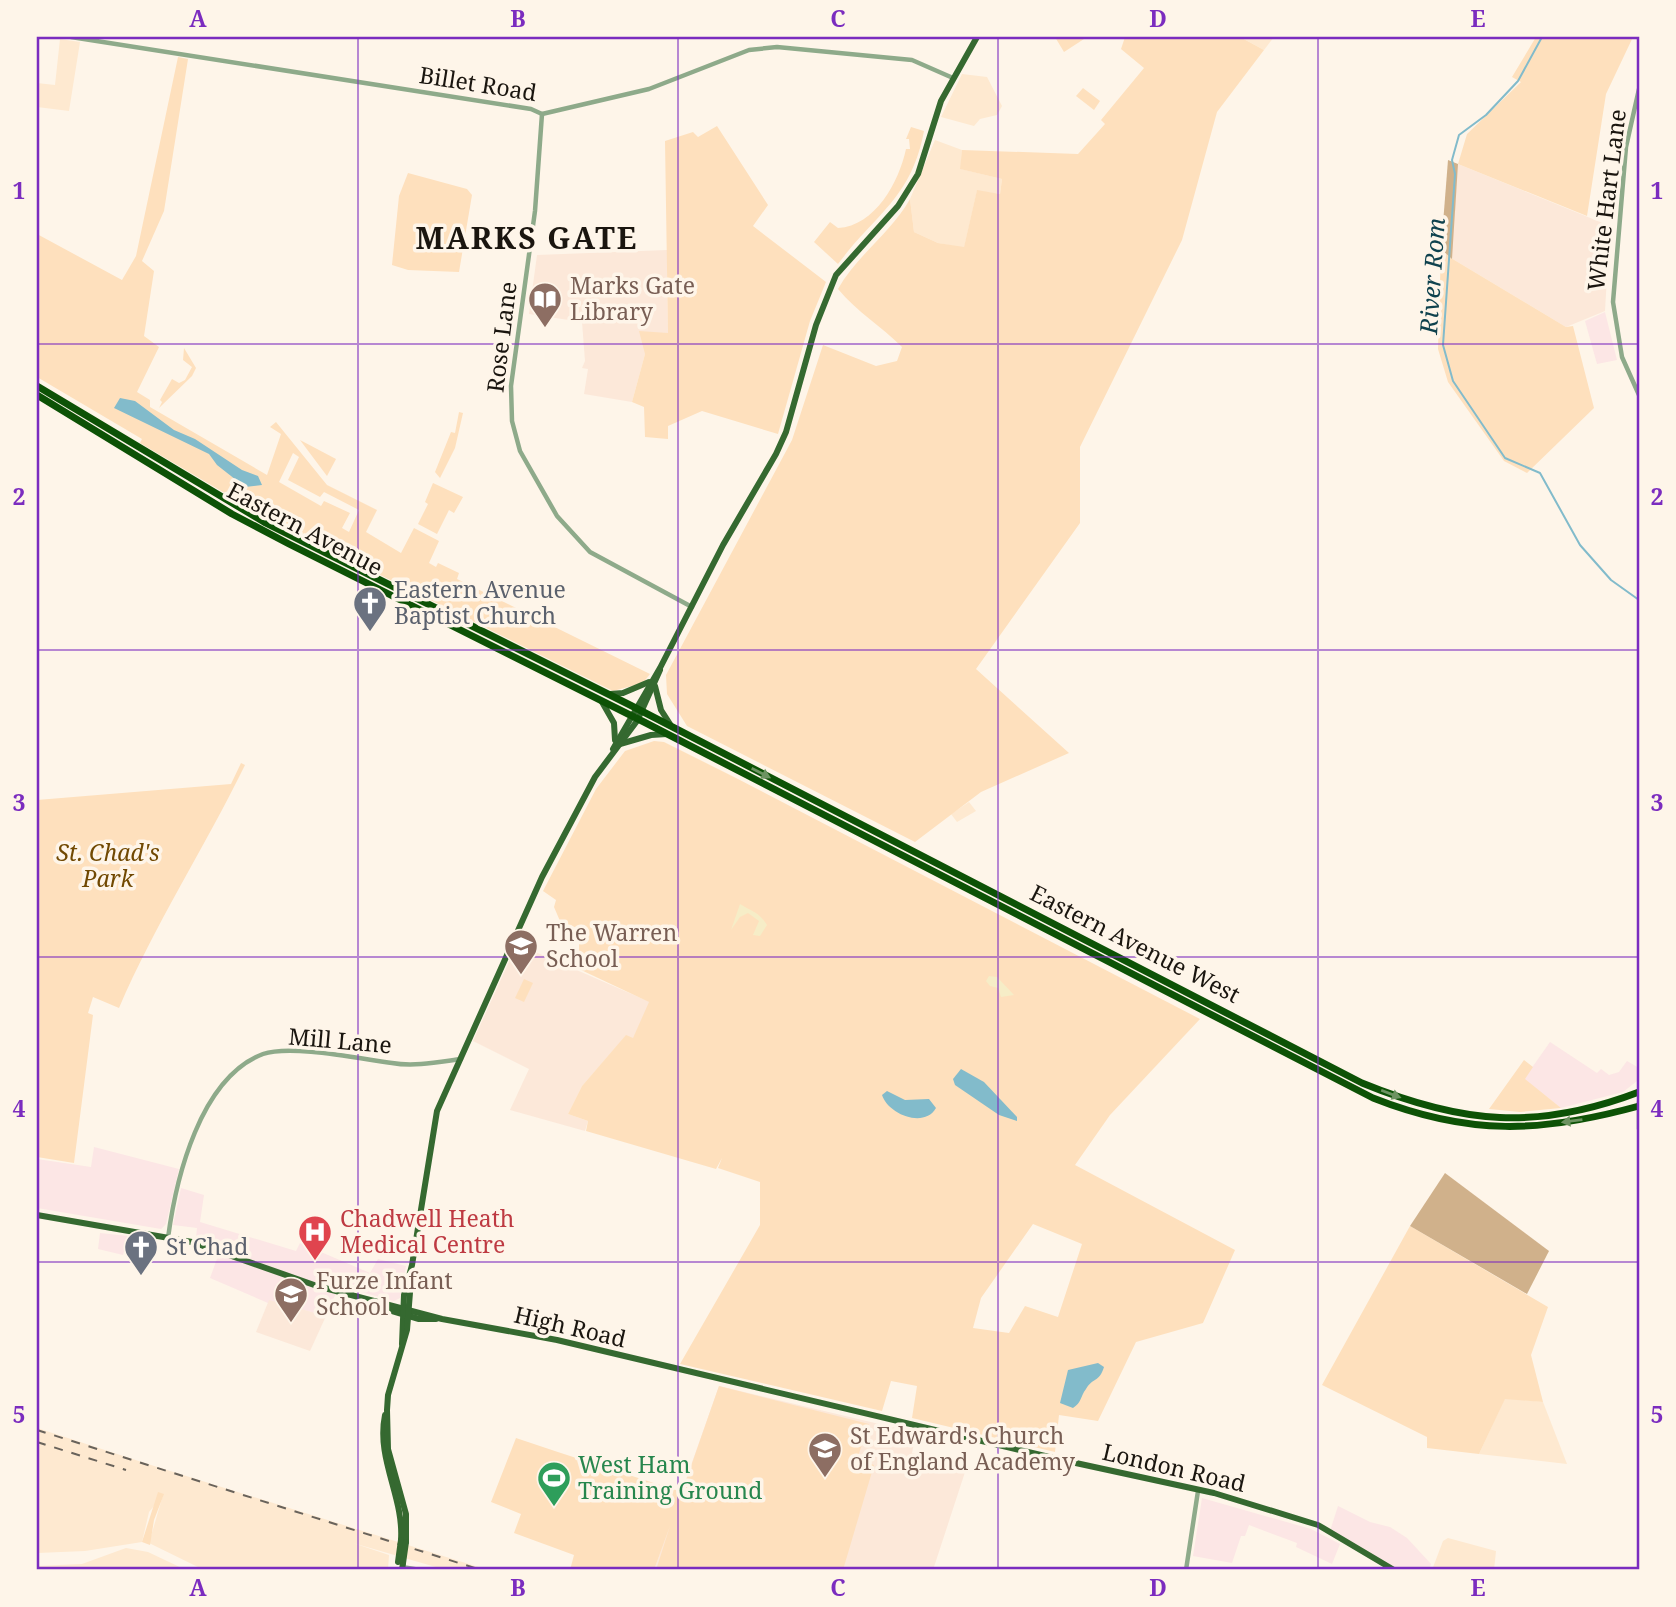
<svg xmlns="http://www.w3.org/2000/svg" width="1676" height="1607" font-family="'Noto Serif',serif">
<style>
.commercial{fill:#fce6e5}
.built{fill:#fee9d0}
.education{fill:#fce8d9}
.green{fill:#fee0bd;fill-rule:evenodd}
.forest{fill:#d0b18b}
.sand{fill:#f6edc7}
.water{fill:#82bbcb}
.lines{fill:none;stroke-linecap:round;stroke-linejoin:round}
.stream{stroke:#82bbcb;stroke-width:2}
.minor{stroke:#8eaa8a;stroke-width:4.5}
.major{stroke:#356930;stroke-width:6}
.highway{stroke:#0d5206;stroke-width:7}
.rail{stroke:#69635b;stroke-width:2;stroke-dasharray:9 9;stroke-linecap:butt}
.major-bridge{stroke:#356930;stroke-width:6}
.oneway{fill:#6d9361}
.grid{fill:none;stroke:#7b2cbf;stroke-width:2;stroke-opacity:0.55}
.labels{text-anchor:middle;stroke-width:7;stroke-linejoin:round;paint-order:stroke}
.street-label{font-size:23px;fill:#1a150f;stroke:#fef5e9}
.education-label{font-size:23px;fill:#785e54;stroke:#fef5e9;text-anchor:start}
.worship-label{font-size:23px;fill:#5b616d;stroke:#fef5e9;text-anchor:start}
.park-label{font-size:23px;font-style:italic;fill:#714902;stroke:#fef5e9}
.health-label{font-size:23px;fill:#be3a42;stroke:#fef5e9;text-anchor:start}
.leisure-label{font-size:23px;fill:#27864d;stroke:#fef5e9;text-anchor:start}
.water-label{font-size:24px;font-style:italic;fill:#0f424e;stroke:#fef5e9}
.district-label{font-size:30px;font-weight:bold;letter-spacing:2px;fill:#1a150f;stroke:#fef5e9}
.neatline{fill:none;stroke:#7b2cbf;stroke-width:2.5}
.grid-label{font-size:23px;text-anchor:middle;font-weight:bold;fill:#7b2cbf}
</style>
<rect width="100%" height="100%" fill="#fef5e9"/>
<g class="commercial">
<path d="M1605,312L1617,360L1597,364L1585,321Z"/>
<path d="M1550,1042L1597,1073L1601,1069L1609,1075L1619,1072L1627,1061L1639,1068L1637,1081L1623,1092L1561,1108L1524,1079Z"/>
<path d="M94,1147L179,1169L166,1224L161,1229L37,1208V1159L91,1167Z"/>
<path d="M181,1188L204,1195L200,1222L296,1251L300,1243L370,1273L378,1259L406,1266L400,1298L394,1301L339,1286L326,1316L270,1301L268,1303L210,1278L222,1245L196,1237L197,1228L173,1225Z"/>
<path d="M100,1233L128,1236L123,1255L98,1249Z"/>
<path d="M1202,1498L1311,1529L1340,1544L1332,1564L1296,1547L1297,1543L1249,1525L1245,1536H1241L1232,1563L1193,1556Z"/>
<path d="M1338,1506L1370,1522L1390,1527L1407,1538L1431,1564L1429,1570H1394L1330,1531Z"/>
</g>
<g class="built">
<path d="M1240,37H1274L1264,50Z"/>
<path d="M60,39L80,42L69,111L37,107V83L55,85Z"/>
<path d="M962,74L987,77L1002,106L997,115L980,119L974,126L941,117Z"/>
<path d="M935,140L962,150L961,169L1002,179L1000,194L977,191L964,248L938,243L914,232L910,199Z"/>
<path d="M969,802L976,811L957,822L951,814Z"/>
<path d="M1505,1398L1543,1402L1567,1464L1479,1454Z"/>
<path d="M37,1428L151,1465L488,1570H446L353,1543L389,1555L388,1570H204L149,1543L163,1495L149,1512L142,1542L85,1551L37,1553Z"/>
<path d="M1448,1538L1496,1551L1494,1570H1432L1443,1541Z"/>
<path d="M126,1548L148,1552L186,1570H37V1566L82,1564Z"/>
</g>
<g class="education">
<path d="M1458,164L1610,226L1605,311L1566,327L1451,258Z"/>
<path d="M667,250L668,334L645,354L632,402L584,394L588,369L582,368L585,361L582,322L529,314L537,255Z"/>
<path d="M517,944L650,1002L633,1039L626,1036L582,1086L568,1114L588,1121L585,1131L510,1110L529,1069L473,1041Z"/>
<path d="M269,1300L326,1316L310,1351L256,1332Z"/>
<path d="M719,1386L913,1432L916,1434L912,1453L967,1466L933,1570H654Z"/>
</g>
<g class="green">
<path d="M1055,37H1083L1084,39L1064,52Z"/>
<path d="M1125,37H1240L1264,50L1217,112L1182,240L1080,447V523L976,669L1069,753L981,792L915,842L687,726L667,694L666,675L792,440L823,345L876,366L897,361L902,347C881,326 857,312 838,289C857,255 891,233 910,199L914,232L938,243L964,247L977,190L1000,194L1002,179L960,169L962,150L1078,154L1105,124L1101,120L1144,68L1121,49Z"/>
<path d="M1536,37H1633L1606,94L1587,216L1458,164L1467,134L1521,82L1512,77Z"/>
<path d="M178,57L188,59L164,211L142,261L154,271L144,336L159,347L137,392L150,400V407L267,475L281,434L270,427L276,422L327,485L377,510L366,532L401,553L414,528L439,541L429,563L436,567L438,563L459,573L457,579L650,674L643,683L613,691L272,521L140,443L142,439L37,377V234L122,280L136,256ZM293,453L299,457L288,480L320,497L324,492L359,510L349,532L342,528L350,513L324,501L321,506L279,482Z"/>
<path d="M1083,88L1100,101L1094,110L1076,96Z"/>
<path d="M717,126L768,205L753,226L826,282L810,321L778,434L702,411L668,426V439L645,437L644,407L632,402L645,354L639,331L668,333L665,141L693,132L698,137Z"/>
<path d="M911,127L924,131C911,199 876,213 838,264L814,242L830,222L838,228C875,226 899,182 906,149H910L909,139H906Z"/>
<path d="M408,173L467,189L472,195L459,272L408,270L392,265L399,196Z"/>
<path d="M1441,249L1451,258L1566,327L1573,326L1594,408L1527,473L1504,461L1448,382L1438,349Z"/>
<path d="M184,348L196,368L192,376L159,408L162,402L160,400L172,379L179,383L185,380L192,367L183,360Z"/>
<path d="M459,412L463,413L455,448L440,478L435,472L451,432L455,433Z"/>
<path d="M300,440L336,459L327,476Z"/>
<path d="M433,483L463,497L454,513L449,510L437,534L418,524L428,504L425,502Z"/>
<path d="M654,741L664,742L736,778L1200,1019L1110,1115L1075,1165L1235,1250L1203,1323L1136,1342L1098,1421L1059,1415L1055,1452L912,1418L917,1386L891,1381L882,1411L680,1364L760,1225V1182L718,1168L722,1158L716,1169L586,1131L588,1121L568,1114L582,1086L626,1035L633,1038L649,1002L579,969V929L560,921L554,907L556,900L543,891L596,789L625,751ZM1033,1224L1082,1244L1058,1317L1025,1306L1009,1333L973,1328L981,1298Z"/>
<path d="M241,763L245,765C205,847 155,924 119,1008L93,997L88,1013L93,1015L74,1163L37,1157V800L231,784Z"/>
<path d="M524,979L533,983L524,1002L515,998Z"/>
<path d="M1524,1060L1533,1067L1525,1079L1561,1108L1520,1112L1489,1109Z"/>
<path d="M1410,1226L1548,1307L1531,1355L1543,1402L1505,1399L1479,1454L1427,1448V1437L1322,1385Z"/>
<path d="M719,1386L869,1424L857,1459L874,1465L843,1570H656L670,1526L654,1570H570L574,1555L514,1533L521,1514L491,1502L516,1438C572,1457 627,1474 682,1492Z"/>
<path d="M158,1492L164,1494L154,1520L150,1545L142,1542Z"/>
</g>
<g class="forest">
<path d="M1448,160L1458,164L1452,259L1441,249Z"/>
<path d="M1445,1173L1549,1251L1527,1294L1410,1226Z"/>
</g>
<g class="sand">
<path d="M740,904C752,912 758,911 767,925L760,936L753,935L759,921L748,913L740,917L731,930Z"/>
<path d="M989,976L997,977L1014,995L1001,997L998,988L990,986L986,981Z"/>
</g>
<g class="water">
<path d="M120,398L135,401L174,430L195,439L242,470L258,476L262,485L245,487L217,465L209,454L114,408Z"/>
<path d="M961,1069L984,1082L1017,1117V1121L999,1115L955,1085L953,1079Z"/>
<path d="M887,1091L905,1100L929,1099L936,1108C924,1129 888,1114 882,1095Z"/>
<path d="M1098,1363L1104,1367C1099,1383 1093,1377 1086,1389C1080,1397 1082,1402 1073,1408L1060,1403L1068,1370Z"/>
</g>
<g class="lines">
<path class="stream" d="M1542,37L1518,81L1486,115L1459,135L1452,160L1455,174L1443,345L1453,381L1505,458L1540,473L1580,545L1611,580L1639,600"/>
<g class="minor">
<path d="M71,37L531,109L542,114L649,89L749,50L777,47L912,60L953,78"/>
<path d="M1639,89L1626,147L1613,302L1622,357L1639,395"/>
<path d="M542,114L535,211L511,386L512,421L520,451L557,516L590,552L692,607"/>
<path d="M1639,1102V1129"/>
<path d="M168,1238C176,1178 200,1078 263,1054C291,1044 361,1059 392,1063C414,1067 439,1062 461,1059"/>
<path d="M402,1567L420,1570"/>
<path d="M1186,1570L1198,1491"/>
</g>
<g class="major">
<path d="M655,686L661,710L670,724"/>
<path d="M610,694L623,693L649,682"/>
<path d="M602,702L614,723L615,740"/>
<path d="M620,744L651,735L667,734"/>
<path d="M613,749L660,668L723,545L776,454L786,432L816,325L836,275L898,206L918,174L941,101L977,37"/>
<path d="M37,1215L192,1242L317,1286L442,1319L557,1340L1062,1460L1214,1493L1318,1525L1394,1570"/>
<path d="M372,1305L419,1319H436"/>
<path d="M402,1344L404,1295L412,1265L437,1111L542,877L595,777L637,721L660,670"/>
<path d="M385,1415C376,1459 404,1497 401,1540"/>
<path d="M406,1542V1514L388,1449L387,1410L388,1395L407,1330L411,1280"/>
<path d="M402,1570L403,1563"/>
</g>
<g class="highway">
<path d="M37,386L264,522L630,705L1362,1083C1462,1124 1537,1131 1639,1092"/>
<path d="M37,395L232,514L289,544L644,722L1373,1098C1469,1136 1541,1133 1639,1106"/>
</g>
<g class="rail">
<path d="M37,1430L481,1570"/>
<path d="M37,1442L126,1470"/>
</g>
<g class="major-bridge">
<path d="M398,1562L401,1540"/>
<path d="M403,1563L406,1542"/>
</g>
</g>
<defs><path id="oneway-solid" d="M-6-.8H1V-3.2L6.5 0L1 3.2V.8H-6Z" transform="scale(1.75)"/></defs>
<g class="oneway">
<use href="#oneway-solid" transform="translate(761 773) rotate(27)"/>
<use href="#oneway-solid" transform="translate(1391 1094) rotate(21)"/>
<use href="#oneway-solid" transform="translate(1572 1121) rotate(173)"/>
</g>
<path class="grid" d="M358,37V1570M678,37V1570M998,37V1570M1318,37V1570M37,344H1639M37,650H1639M37,957H1639M37,1262H1639"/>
<defs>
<g id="library-pin" transform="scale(1.75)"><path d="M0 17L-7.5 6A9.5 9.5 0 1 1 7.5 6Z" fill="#8d6e63" stroke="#fef5e9"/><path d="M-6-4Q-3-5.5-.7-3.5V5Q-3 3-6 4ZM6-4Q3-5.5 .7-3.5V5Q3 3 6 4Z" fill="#fff"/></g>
<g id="church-pin" transform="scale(1.75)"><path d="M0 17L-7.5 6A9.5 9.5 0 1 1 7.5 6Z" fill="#6b7280" stroke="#fef5e9"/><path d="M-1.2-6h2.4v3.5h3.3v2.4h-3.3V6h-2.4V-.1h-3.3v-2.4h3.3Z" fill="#fff"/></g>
<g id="school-pin" transform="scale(1.75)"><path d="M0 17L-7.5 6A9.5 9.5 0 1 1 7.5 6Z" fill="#8d6e63" stroke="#fef5e9"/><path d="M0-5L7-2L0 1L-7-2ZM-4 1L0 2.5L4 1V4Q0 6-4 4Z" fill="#fff"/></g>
<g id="hospital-pin" transform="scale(1.75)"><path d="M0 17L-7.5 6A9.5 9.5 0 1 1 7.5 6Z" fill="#e0444e" stroke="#fef5e9"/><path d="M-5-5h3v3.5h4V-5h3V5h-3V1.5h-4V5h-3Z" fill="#fff"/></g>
<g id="stadium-pin" transform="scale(1.75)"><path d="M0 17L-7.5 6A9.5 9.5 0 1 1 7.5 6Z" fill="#2e9e5b" stroke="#fef5e9"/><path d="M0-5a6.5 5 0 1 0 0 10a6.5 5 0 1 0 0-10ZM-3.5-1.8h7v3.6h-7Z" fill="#fff"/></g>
</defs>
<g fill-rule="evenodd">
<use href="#library-pin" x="545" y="299"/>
<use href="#church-pin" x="370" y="603"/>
<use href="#school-pin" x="521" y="946"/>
<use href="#hospital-pin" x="315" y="1232"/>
<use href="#church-pin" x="141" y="1247"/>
<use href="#school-pin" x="291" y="1294"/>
<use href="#school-pin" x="825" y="1449"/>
<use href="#stadium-pin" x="554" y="1478"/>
</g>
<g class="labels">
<g class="street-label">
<text transform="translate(478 84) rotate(9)" y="8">Billet Road</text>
<text transform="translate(1607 200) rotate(-83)" y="8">White Hart Lane</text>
<text transform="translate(502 337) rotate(-83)" y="8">Rose Lane</text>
<text transform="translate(305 529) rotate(28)" y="8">Eastern Avenue</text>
<text transform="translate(1135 944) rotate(27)" y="8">Eastern Avenue West</text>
<text transform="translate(340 1041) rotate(5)" y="8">Mill Lane</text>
<text transform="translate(570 1327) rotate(13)" y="8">High Road</text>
<text transform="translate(1174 1468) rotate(13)" y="8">London Road</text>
</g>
<g class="education-label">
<text x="570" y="294">Marks Gate<tspan x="570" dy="26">Library</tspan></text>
<text x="546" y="941">The Warren<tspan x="546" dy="26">School</tspan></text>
<text x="316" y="1289">Furze Infant<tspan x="316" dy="26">School</tspan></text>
<text x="850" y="1444">St Edward's Church<tspan x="850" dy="26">of England Academy</tspan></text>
</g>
<g class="worship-label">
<text x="394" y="598">Eastern Avenue<tspan x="394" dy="26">Baptist Church</tspan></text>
<text x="166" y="1255">St Chad</text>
</g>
<g class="park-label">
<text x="108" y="861">St. Chad's<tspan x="108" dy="26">Park</tspan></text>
</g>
<g class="health-label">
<text x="340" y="1227">Chadwell Heath<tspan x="340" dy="26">Medical Centre</tspan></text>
</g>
<g class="leisure-label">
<text x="578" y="1473">West Ham<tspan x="578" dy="26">Training Ground</tspan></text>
</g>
<g class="water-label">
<text transform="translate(1433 276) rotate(-86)" y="8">River Rom</text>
</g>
<g class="district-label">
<text x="527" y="249">MARKS GATE</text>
</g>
</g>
<rect width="1676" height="1607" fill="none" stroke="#fef5e9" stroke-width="77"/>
<rect x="38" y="38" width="1600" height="1530" class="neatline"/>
<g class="grid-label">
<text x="198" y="27">A</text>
<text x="518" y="27">B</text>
<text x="838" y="27">C</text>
<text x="1158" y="27">D</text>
<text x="1478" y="27">E</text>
<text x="19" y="199">1</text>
<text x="1657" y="199">1</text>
<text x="19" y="505">2</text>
<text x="1657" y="505">2</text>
<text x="19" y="811">3</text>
<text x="1657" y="811">3</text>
<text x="19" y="1117">4</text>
<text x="1657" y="1117">4</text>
<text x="19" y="1423">5</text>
<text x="1657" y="1423">5</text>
<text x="198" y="1596">A</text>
<text x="518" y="1596">B</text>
<text x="838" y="1596">C</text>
<text x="1158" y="1596">D</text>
<text x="1478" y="1596">E</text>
</g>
</svg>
